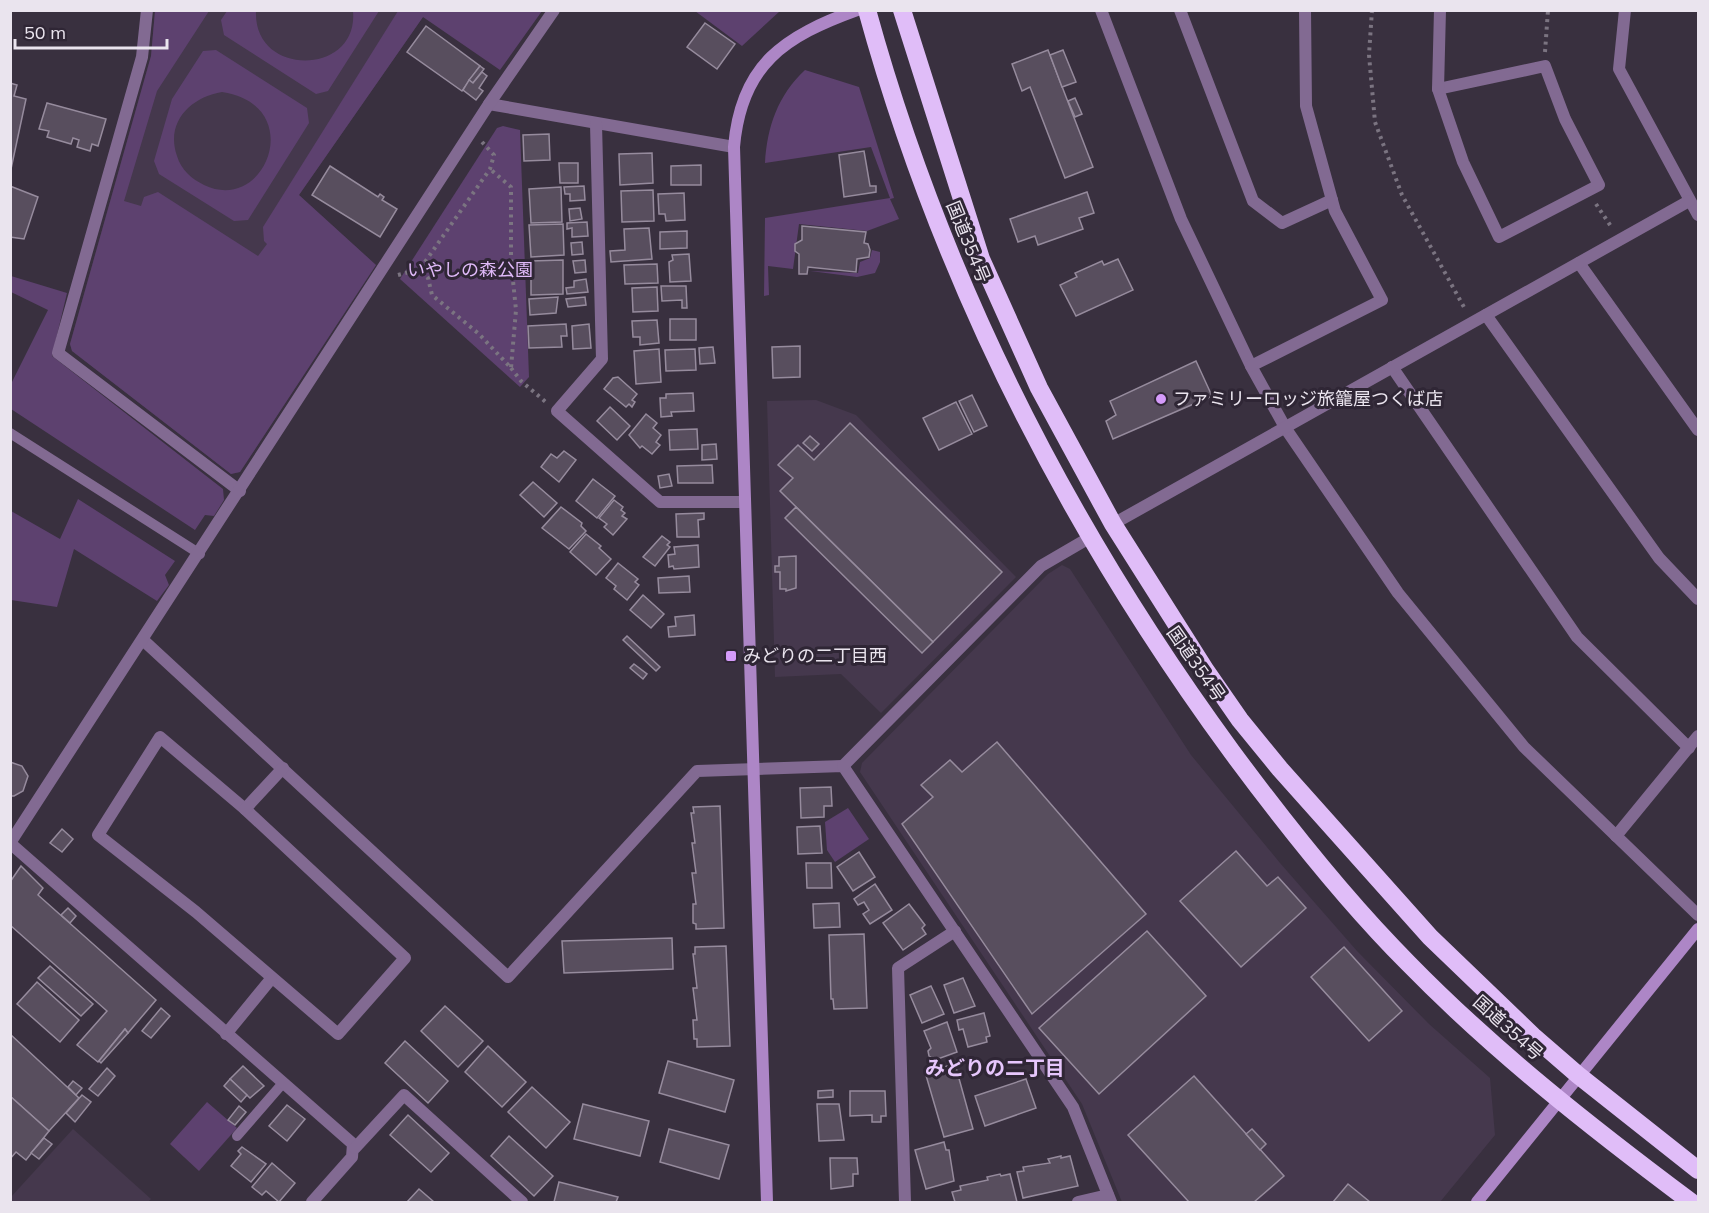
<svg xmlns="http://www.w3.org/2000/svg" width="1709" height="1213" font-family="Mulish,'Noto Sans JP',sans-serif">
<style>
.built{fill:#45384d}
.green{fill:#5d416f;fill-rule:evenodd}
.building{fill:#584e5e;stroke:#968b9d;stroke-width:1.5}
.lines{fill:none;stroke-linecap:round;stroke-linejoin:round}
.path{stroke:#7b7481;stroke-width:4;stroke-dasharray:3 4.5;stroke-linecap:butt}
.lane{stroke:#826a92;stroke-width:10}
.street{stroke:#826a92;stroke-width:12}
.secondary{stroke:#ad86c6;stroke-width:12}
.highway{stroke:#e0bdf8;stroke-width:18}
.poi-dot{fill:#d59bfa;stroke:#2f2635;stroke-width:2}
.labels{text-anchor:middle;stroke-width:6;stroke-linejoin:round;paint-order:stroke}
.street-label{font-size:18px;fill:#eae4ee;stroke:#2f2635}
.park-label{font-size:18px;fill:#e0baf9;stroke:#2f2635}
.poi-label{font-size:18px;fill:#eae4ee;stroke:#2f2635;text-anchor:start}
.neighbourhood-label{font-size:20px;font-weight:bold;fill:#e6c6fc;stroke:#2f2635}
</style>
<rect width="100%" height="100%" fill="#39303f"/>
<g class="built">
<path d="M155,11H542L423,17L299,195L376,265L240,472L231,474L72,351L70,344L151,56Z"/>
<path d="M816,400L856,415L1016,577L881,713L841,674L775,677L767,401Z"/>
<path d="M1062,565L1070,569L1191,755L1280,863L1357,951L1429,1024L1490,1078L1495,1135L1440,1202H1122L1082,1104L860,772L862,763L1048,574Z"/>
<path d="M73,1129L151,1199L148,1202H11V1197Z"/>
</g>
<g class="green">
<path d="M155,11H209L157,91L124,201L141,206L144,197L158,192L258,256L267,244L264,241L263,227L398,11H542L500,70L423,17L299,195L376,265L240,472L231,474L72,351L70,344L151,56Z"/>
<path d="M227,11H256C253,78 359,76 353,11H379L328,91L316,94L224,35L221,20Z"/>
<path d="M695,11H780L742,46Z"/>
<path d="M216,50L307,108L309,123L248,220L234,221L159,174L154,161L172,99L203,51ZM222,92C308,105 266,215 204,185C192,179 181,170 177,156C165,122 191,97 222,92Z"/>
<path d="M805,70L859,87L894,198L890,199L899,219L867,231L799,224L793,269L768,266L769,295L764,296L765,218L890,198L871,147L765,163C767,127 778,95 805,70Z"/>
<path d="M503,126L520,130L529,377L520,387L400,279L497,128Z"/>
<path d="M872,250L880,252V262L875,273L857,277L810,271L858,273L860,262L870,258Z"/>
<path d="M11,276L67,293L52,356L223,489L224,500L214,516L205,515L195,530L11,409L10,386L48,310L11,292Z"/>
<path d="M78,499L175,561L165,575L169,585L157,601L74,549L57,607L11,600V511L60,539Z"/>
<path d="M848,808L869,839L835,862L827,850L825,822Z"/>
<path d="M207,1102L237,1128L199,1171L170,1144Z"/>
</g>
<g class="building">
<path d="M705,23L735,44L717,69L687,47Z"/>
<path d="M426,26L480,66L462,91L407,52Z"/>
<path d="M1048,50L1093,167L1065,178L1030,87L1022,91L1012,64Z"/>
<path d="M1063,50L1076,82L1062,87L1050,55Z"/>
<path d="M480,66L484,69L473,83L469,80Z"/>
<path d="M482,72L487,76L479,88L483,91L476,100L463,90L469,80L473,83Z"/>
<path d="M10,83L17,85L14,96L26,99L11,169Z"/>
<path d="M1075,98L1082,114L1075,117L1068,101Z"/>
<path d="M47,103L106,119L98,146L92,144L90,151L77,147L79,140L73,138L71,144L47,137L49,131L39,129Z"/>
<path d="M549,134L550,160L524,161L523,135Z"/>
<path d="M864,151L870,186H876V192L844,197L839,155Z"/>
<path d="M652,153L653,183L620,185L619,154Z"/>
<path d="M559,163H578V183H560Z"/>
<path d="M701,165V185H671V166Z"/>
<path d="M330,166L378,197L380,194L384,197L382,200L397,209L380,237L312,195Z"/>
<path d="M10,186L38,197L24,239L10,237Z"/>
<path d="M584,186L585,200L570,201V194H565L564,187Z"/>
<path d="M561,187L562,222L531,223L529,189Z"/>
<path d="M653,190L654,221L622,222L621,191Z"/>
<path d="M1087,192L1094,213L1079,218L1083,229L1038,245L1035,236L1018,242L1010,219Z"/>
<path d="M684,193L685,220L666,221L665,214H659L658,194Z"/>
<path d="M580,208L582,219L570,221L569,209Z"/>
<path d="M587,222L588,236L572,237V228L567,229V223Z"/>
<path d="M563,224L564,255L531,257L529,225Z"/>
<path d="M802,226L866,232L864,243L868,244L870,250L869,257L857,259L856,272L808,267L807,274H799V254L795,251V244L802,240Z"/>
<path d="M649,228L652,259L611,262L610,251L625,250L624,229Z"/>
<path d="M687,231V248L660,249V232Z"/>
<path d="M582,242L583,254L572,255L571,243Z"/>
<path d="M689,254L691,281L670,282L669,262L673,260L672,255Z"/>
<path d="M1118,259L1133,290L1076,316L1060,285L1077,277L1075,273L1102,261L1104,265Z"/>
<path d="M563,260V294L531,295V261Z"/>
<path d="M585,260L586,272L575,273L573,261Z"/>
<path d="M657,264L658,283L625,284L624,265Z"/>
<path d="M586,279L588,292L567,294L566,288L574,287V281Z"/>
<path d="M661,286H686L687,308H682V300L662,301Z"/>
<path d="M657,287L658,311L633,312L632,288Z"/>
<path d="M558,297L556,313L530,315L529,299Z"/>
<path d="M585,297L586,305L568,307L566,299Z"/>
<rect x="670" y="319" width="26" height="21"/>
<path d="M657,320L659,343L640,345V337H633L632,321Z"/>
<path d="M566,324L567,336H561L562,347L529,348L528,326Z"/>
<path d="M589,324L591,348L573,349L572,326Z"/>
<path d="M800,346V377L773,378L772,347Z"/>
<path d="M713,347L715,363L700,364L699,348Z"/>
<path d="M659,349L661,382L636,384L634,351Z"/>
<path d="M695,349L696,370L666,371L665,350Z"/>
<path d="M1196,361L1212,396L1113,439L1106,421L1116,415L1110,401Z"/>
<path d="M618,377L637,394L632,400L635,402L632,407L629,404L626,407L604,389L613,378Z"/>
<path d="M693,393L694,411L671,412L672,416L661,417L660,398H666V394Z"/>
<path d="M972,395L987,426L974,432L959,401Z"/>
<path d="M956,402L972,434L939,450L923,418Z"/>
<path d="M610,407L630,426L617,440L597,421Z"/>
<path d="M646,414L657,423L653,428L661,435L656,442L660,445L652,454L642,446L640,448L629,435Z"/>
<path d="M850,423L1002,572L933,642L780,491L793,478L778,465L798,445L814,460Z"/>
<path d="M697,429L698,449L670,450L669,430Z"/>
<path d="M810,436L819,444L812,451L803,443Z"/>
<path d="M716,444L717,459L702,460V445Z"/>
<path d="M564,451L576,460L559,482L541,467L551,454L557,458Z"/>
<path d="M712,465L713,483H678L677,466Z"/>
<path d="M669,474L672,486L660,488L658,476Z"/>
<path d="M593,479L615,496L597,518L576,501Z"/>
<path d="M533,482L557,503L544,517L520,495Z"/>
<path d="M614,500L623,507L621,510L625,513L622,516L627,519L613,535L604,527L607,524L599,518Z"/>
<path d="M561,507L582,523L581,526L586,531L569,549L542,528Z"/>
<path d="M796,507L933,642L922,653L785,518Z"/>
<path d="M704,513V519L698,520L699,537H677L676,514Z"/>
<path d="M586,534L601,546L599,548L611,559L596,575L570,552Z"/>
<path d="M662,536L670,542L667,545L670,547L655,566L643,557Z"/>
<path d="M698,545L699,567L674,569L673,566L669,567L668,555L675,554L674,547Z"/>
<path d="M796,556V588L786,591V589H780V572H775V566H779V557Z"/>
<path d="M618,563L638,579L635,582L639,585L627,600L614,589L616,586L606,578Z"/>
<path d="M689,576L690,592L659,593L658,578Z"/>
<path d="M643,595L664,614L651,628L630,610Z"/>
<path d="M694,615L695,635L669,637L668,627L676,626L675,617Z"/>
<path d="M627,636L660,667L656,671L623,640Z"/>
<path d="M634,664L647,674L643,679L630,668Z"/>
<path d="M997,742L1146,914L1032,1014L902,824L933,797L921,785L950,760L962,772Z"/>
<path d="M10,762L22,766L28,776L23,791L14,796H10Z"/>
<path d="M831,787L832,806H824V817L801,818L800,788Z"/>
<path d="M720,806L724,928L696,929V924L693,923V904H696L692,873H696L692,843H695L691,813H694L693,807Z"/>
<path d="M820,826L822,853L798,854L797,827Z"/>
<path d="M62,829L73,839L62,852L50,843Z"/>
<path d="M1236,851L1267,886L1278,877L1306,908L1241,967L1180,901Z"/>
<path d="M859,852L875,877L853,891L837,867Z"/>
<path d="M806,863H831L832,888H807Z"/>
<path d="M21,866L43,888L38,895L156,1000L128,1033L125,1029L98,1062L77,1045L107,1011L10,925V882Z"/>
<path d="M875,884L892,910L870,924L863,914L869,910L864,902L858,905L854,899Z"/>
<path d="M839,903L840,927L814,928L813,904Z"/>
<path d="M909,904L925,925L922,928L926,934L903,950L883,923Z"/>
<path d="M68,908L76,916L70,923L61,915Z"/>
<path d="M1147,931L1206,996L1099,1094L1039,1028Z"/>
<path d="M864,934L867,1008L834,1009L833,999H831L829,935Z"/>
<path d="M672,938L673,969L564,973L562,941Z"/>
<path d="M726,946L730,1046L697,1047V1039H694L693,1020H697L693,988H697L693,954H695V947Z"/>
<path d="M1344,947L1402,1011L1369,1041L1311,977Z"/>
<path d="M50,966L93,1004L81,1016L38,978Z"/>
<path d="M963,978L975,1006L954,1013L944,985Z"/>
<path d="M37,982L79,1020L60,1042L17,1004Z"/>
<path d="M931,986L944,1014L922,1023L910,995Z"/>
<path d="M445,1006L483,1041L458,1067L421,1031Z"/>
<path d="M161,1008L170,1016L151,1038L142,1031Z"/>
<path d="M984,1013L990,1036L986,1037L987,1042L968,1047L963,1029L959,1030L957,1020Z"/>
<path d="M947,1022L957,1052L935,1060L929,1056L928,1051L931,1048L924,1031Z"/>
<path d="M125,1029L128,1033L101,1063L99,1061Z"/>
<path d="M10,1034L79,1098L49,1131L10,1096Z"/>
<path d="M405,1041L448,1081L428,1103L385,1063Z"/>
<path d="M488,1046L526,1082L502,1107L465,1072Z"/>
<path d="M668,1061L734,1080L725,1112L659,1093Z"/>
<path d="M955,1064L973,1129L944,1137L925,1072Z"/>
<path d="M243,1066L264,1086L250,1098L230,1079Z"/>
<path d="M107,1068L115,1076L98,1096L89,1089Z"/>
<path d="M1194,1076L1284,1176L1254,1202H1189L1128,1135Z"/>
<path d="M230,1079L247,1095L241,1102L224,1086Z"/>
<path d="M1026,1079L1036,1108L985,1126L975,1096Z"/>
<path d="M73,1081L82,1088L76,1095L68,1087Z"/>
<path d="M532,1087L570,1122L546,1148L508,1112Z"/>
<path d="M833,1090V1097L818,1098V1091Z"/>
<path d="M850,1091H885L886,1116H881V1122H872V1115L850,1116Z"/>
<path d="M82,1095L91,1102L75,1122L66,1113Z"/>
<path d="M10,1096L49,1131L26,1160L16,1152L10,1159Z"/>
<path d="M583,1104L649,1121L640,1156L574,1139Z"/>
<path d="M817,1104H839L844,1140L819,1141Z"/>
<path d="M287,1105L305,1119L287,1141L269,1126Z"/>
<path d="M239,1106L246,1112L235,1125L228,1120Z"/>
<path d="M408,1115L449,1153L431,1172L390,1135Z"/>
<path d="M669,1129L729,1145L719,1179L660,1162Z"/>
<path d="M1252,1129L1266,1144L1260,1150L1246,1134Z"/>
<path d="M509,1136L553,1176L534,1196L491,1156Z"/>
<path d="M44,1138L52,1144L39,1159L31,1153Z"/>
<path d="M944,1142L946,1150H949L954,1181L926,1189L915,1150Z"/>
<path d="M242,1147L266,1164L251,1182L231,1166L241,1154L238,1151Z"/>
<path d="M1061,1156V1158L1070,1156L1078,1186L1023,1198L1017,1172L1024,1171L1023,1167L1050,1163L1048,1159Z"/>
<path d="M830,1158H857L858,1174H853V1186L831,1189Z"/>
<path d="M272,1163L295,1183L279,1202L266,1191L262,1195L252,1187Z"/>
<path d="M1000,1174L1001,1176L1010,1174L1017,1202H955L952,1192L961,1190L960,1186L988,1180L987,1177Z"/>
<path d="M559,1182L618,1197L616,1202H554Z"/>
<path d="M1348,1184L1370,1202H1333Z"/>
<path d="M419,1189L434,1202H407Z"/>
</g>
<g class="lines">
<g class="path">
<path d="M1372,10L1369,55L1375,122L1402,195L1465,309"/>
<path d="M1545,52L1548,10"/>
<path d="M482,142L494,155L490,169L420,269L428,278L432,295L479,334L511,368L516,310L511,261V187L490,169"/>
<path d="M1596,204L1612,228"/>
<path d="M398,275L420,269"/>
<path d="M511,368L521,381L547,403"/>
</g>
<g class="lane">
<path d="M10,433L200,554"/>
<path d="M237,1136L283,1083"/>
</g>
<g class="street">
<path d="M147,10L142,57L58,353L240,491"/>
<path d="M1101,10L1181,219L1251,366L1286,429L1398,593L1524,747L1698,915"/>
<path d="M1180,10L1253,201L1282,223L1332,200"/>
<path d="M1625,10L1619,69L1698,215"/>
<path d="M1545,66L1565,119L1599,185L1499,237L1463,162L1438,89Z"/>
<path d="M1438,89L1440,10"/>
<path d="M489,104L734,147"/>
<path d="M596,124L602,359L557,411L660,502H745"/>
<path d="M1579,263L1698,430"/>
<path d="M1486,315L1659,558L1698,599"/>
<path d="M1251,366L1382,300L1335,211L1306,106L1305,10"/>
<path d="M1392,367L1577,637L1689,748"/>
<path d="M1113,524L1689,201"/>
<path d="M143,640L508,977L697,771L843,766L1073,1107L1111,1202"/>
<path d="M160,737L245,809L405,958L338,1034L196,912L98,835Z"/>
<path d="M843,766L1041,566L1089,538"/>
<path d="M245,809L283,768"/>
<path d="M1616,836L1698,736"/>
<path d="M10,843L489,104L554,10"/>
<path d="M10,843L353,1144L352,1157L312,1202"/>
<path d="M226,1034L271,979"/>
<path d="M355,1148L404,1095L522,1202"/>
<path d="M905,1202L898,968L955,931"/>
<path d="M1078,1202L1108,1195"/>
</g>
<g class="secondary">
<path d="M767,1202L734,147C741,64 785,36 857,10"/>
<path d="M1477,1202L1698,929"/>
</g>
<g class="highway">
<path d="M867,10C941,279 1068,528 1232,752C1286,825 1344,899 1408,963C1495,1052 1592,1128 1691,1202"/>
<path d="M902,10L981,259L1039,388L1113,524L1206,671L1240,720L1280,769L1430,937L1533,1036L1578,1075L1698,1170"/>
</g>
</g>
<g class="poi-dot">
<circle cx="1161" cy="399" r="6"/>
<rect x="725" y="650" width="12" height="12" rx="3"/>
</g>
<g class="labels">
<g class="street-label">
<text transform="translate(968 242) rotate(68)" y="6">国道354号</text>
<text transform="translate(1196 664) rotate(55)" y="6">国道354号</text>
<text transform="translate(1508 1028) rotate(42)" y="6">国道354号</text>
</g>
<g class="park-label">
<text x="470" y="276">いやしの森公園</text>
</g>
<g class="poi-label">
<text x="1173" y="405">ファミリーロッジ旅籠屋つくば店</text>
<text x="743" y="662">みどりの二丁目西</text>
</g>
<g class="neighbourhood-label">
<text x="995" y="1075">みどりの二丁目</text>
</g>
</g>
<rect width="1709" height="1213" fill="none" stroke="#eae4ee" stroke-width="24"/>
<path d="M15 39v9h152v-9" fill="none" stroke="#eae4ee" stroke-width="3"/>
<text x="24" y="39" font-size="18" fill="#eae4ee" stroke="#2f2635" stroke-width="4.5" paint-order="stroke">50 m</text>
</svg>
